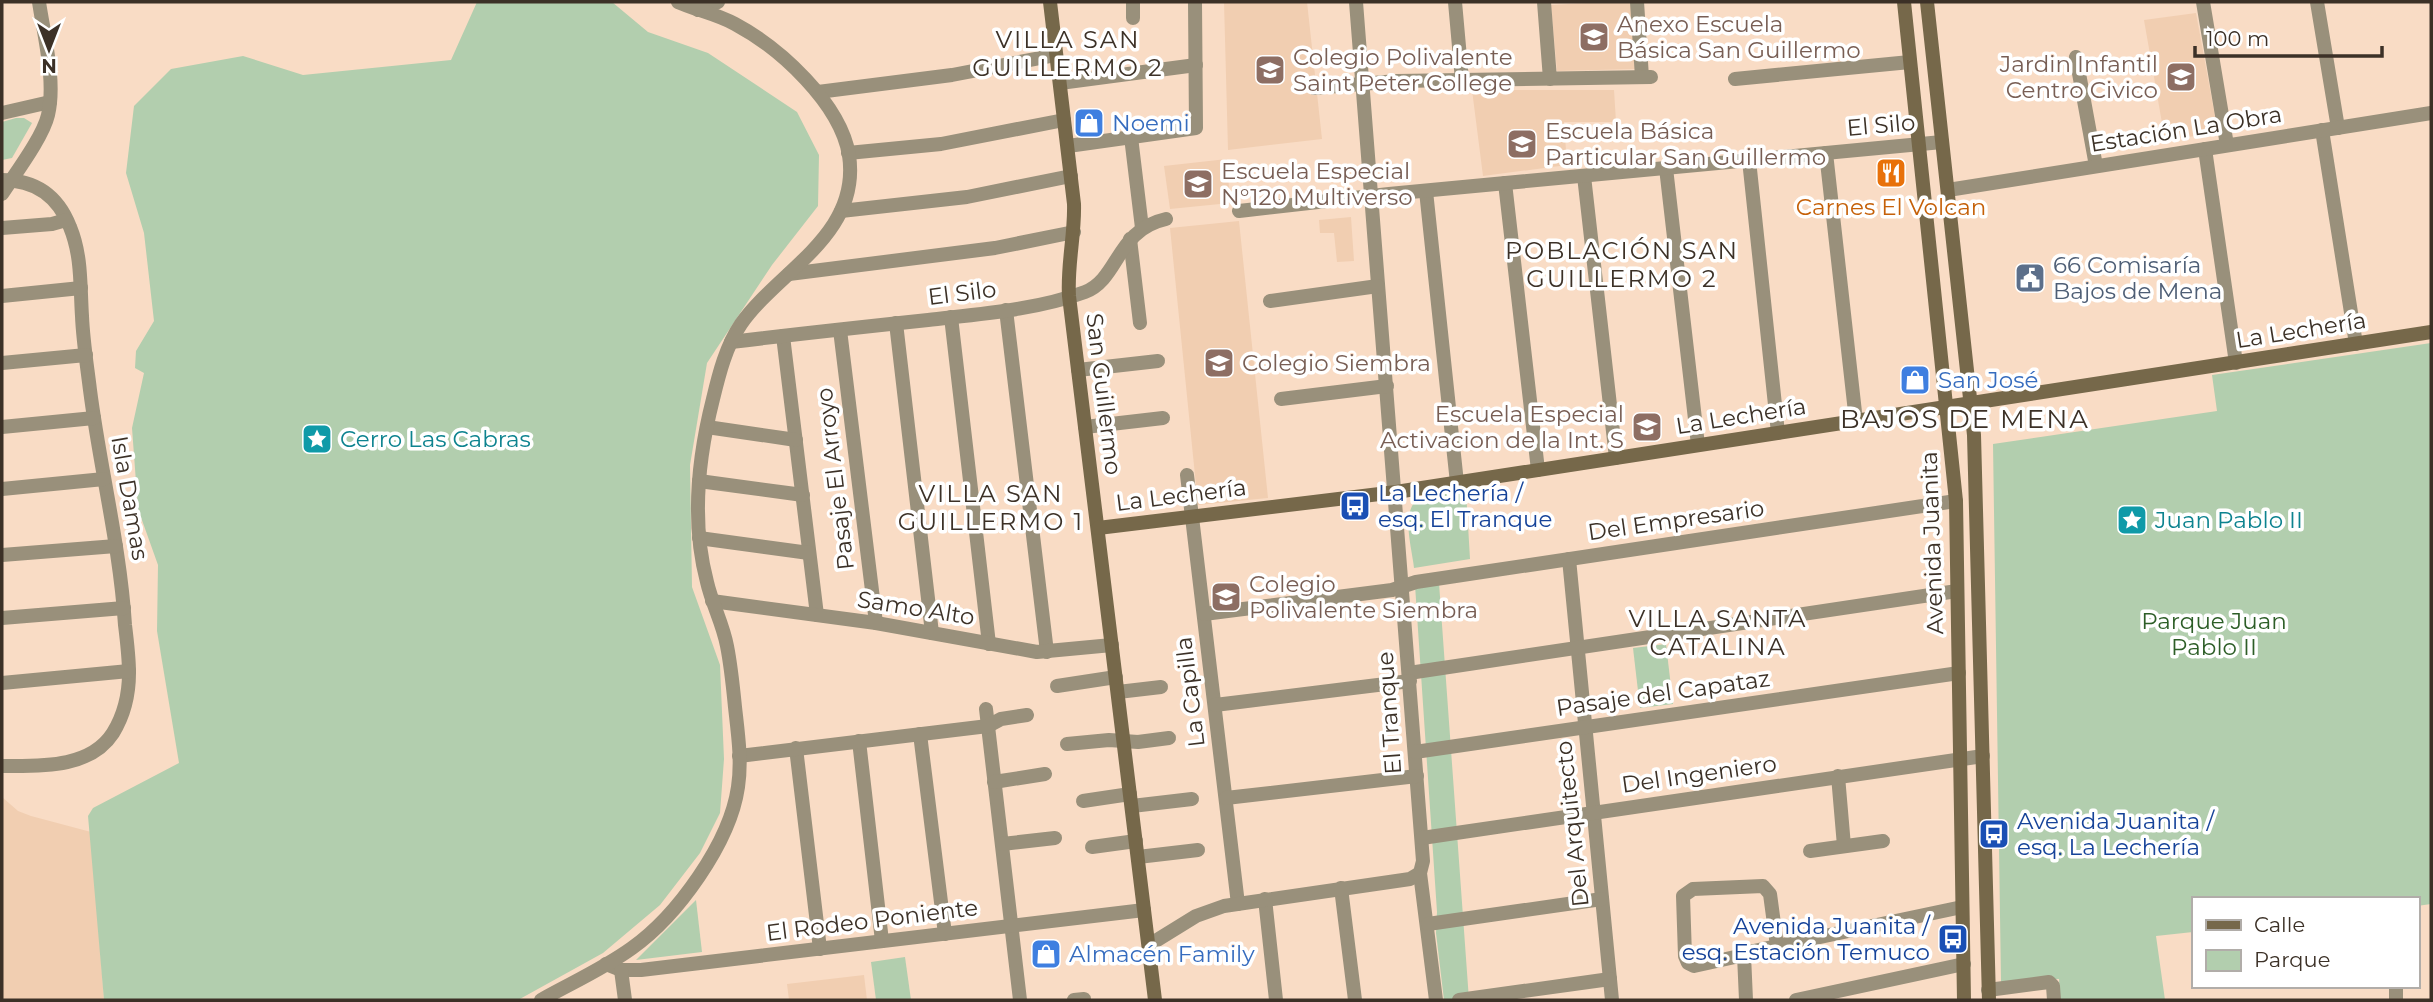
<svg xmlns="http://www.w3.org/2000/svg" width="2433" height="1002" font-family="Montserrat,sans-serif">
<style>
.built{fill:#f1ceb1}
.green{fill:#b2ceae}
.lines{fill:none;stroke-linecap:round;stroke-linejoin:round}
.street{stroke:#99907b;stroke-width:14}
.secondary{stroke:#76684a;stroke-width:14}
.labels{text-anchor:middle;stroke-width:7;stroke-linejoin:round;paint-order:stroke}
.education-label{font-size:23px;fill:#785e54;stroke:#fff;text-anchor:start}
.shop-label{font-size:23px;fill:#366cbe;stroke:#fff;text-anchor:start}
.street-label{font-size:23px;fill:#3c3127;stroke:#fff}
.food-label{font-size:23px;fill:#c56008;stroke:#fff}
.service-label{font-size:23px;fill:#4e5e75;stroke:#fff;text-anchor:start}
.culture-label{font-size:23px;fill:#0d838f;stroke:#fff;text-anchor:start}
.transit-label{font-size:23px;fill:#164399;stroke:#fff;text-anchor:start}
.park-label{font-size:23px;fill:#2d5e27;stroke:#fff}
.neighbourhood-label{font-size:24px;letter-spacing:2px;fill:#3c3127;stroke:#fff}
.quarter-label{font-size:26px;letter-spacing:2px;fill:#3c3127;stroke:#fff}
</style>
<rect width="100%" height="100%" fill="#f9dcc5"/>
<g class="built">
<path d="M1224,2H1307L1322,139L1228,150Z"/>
<path d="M1604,2H1631L1635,69L1557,71L1551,5Z"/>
<path d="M2196,13L2218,133L2165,140L2144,20Z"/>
<path d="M1472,90H1614L1616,122H1564L1567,165L1483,176Z"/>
<path d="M1227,159L1230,203L1170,209L1164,166Z"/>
<path d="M1351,217L1354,261L1337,262L1334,233H1320L1319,220Z"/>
<path d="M1239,221L1268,498L1198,505L1170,228Z"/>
<path d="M2,797L18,811L31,816L91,832L104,1000H2Z"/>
<path d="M864,975L867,1000H789L787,984Z"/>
</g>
<g class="green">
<path d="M477,2H612L648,32L708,53L797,112L819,155L818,206L772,265L707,363L690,465L692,587L720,665L724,759L720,813L700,853L660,905L603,953L518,1000H104L88,816L93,808L179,763L157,631L158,565L138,509L132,428L144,373L135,368L136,351L154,321L144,233L126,173L134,106L171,69L243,56L303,75L451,60Z"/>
<path d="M16,118H24L32,123L12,158L2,160V122Z"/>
<path d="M2431,343V904L2417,906V899H2193V932L2156,936L2165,1000H2060L2059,979L2001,982L1993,444L2217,411L2212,375Z"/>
<path d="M1466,491L1470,559L1414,568C1412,548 1400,511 1419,498Z"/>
<path d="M1439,583L1469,1000H1444L1436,933L1437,912L1415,585Z"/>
<path d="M1666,644L1673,704L1640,708L1633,648Z"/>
<path d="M696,900L702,952L636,960Z"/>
<path d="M905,957L911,1000H876L871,962Z"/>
</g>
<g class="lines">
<g class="street">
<path d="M1133,2V18"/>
<path d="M1356,2L1423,861L1420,873L1436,1000"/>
<path d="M1455,2L1462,80"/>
<path d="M1544,2L1550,79"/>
<path d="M1637,2L1642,77"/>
<path d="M2203,2L2227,145"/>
<path d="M2317,2L2338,128"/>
<path d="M698,10L718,2"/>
<path d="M2076,57L2096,166"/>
<path d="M1735,79L1910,62"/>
<path d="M1060,83L1196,65"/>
<path d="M1314,88L1397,81L1651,77"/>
<path d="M818,92L952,75L1056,55"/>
<path d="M2,113L50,102"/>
<path d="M2322,130L2356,344"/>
<path d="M1131,137L1142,228"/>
<path d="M1068,146L1196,128L1195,2"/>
<path d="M2205,149L2236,363"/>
<path d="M848,153L941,144L1064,120"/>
<path d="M1826,153L1856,421"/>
<path d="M1749,160L1778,433"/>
<path d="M1666,168L1698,445"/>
<path d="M1584,176L1616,458"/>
<path d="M2,180C35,180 58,196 70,227C82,256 80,286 82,316C83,341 87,365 90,390C100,468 120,546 125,625C127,641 129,657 129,673C129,694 124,715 113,733C90,769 39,766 2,766"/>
<path d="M1505,183L1538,470"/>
<path d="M1948,190L2431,113"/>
<path d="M1426,191L1457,483"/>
<path d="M2,194C15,174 43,137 48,115C56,81 44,36 39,2"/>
<path d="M841,211L967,197L1071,176"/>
<path d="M1239,211L1389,194L1942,142"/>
<path d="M2,228L52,224L66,220"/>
<path d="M1130,239L1140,323"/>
<path d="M789,274L995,248L1074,232"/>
<path d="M2,296L81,288"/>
<path d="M1270,301L1378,286"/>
<path d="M1006,310L1047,652"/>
<path d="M951,317L989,644"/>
<path d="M896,323L932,633"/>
<path d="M840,330L876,623"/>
<path d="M783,336L817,615"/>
<path d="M731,342C797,334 862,327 928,320C980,314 1036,310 1085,292C1119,279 1116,230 1166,219"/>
<path d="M2,363L86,355"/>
<path d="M1078,370L1158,361"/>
<path d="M1281,399L1387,386"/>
<path d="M2,427L94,418"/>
<path d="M707,427L796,440"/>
<path d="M1085,427L1163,418"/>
<path d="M1187,475L1238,904"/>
<path d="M699,481L803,495"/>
<path d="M2,489L104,479"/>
<path d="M699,538L809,553"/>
<path d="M2,555L116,546"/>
<path d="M1569,559L1612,1000"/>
<path d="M712,601L876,623L1037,652L1112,645"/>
<path d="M1204,614L1392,590L1416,582L1956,501"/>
<path d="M2,618L124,608"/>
<path d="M1409,673L1957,591"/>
<path d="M2,683L129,671"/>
<path d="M1057,686L1116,677"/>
<path d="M1118,692L1161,687"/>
<path d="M1215,705L1410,681"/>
<path d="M986,709L1020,1000"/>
<path d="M920,734L945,934"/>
<path d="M859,741L882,941"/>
<path d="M1067,744L1109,740L1138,742L1169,738"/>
<path d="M796,748L820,949"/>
<path d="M1415,752L1959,673"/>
<path d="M739,756L988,726L1001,719L1027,715"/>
<path d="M1838,776L1844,846"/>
<path d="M994,782L1045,774"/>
<path d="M1226,798L1417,776"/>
<path d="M1083,801L1130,794"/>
<path d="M1132,806L1192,799"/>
<path d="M1422,838L1983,756"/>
<path d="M1002,844L1055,838"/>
<path d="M1092,847L1136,841"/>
<path d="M1810,851L1883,841"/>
<path d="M1138,857L1198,850"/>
<path d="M1341,888L1355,1000"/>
<path d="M1265,899L1276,1000"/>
<path d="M1428,924L1602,899"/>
<path d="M1149,945L1196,916L1224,906L1410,879L1420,873"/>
<path d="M1777,946L1770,894L1763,886L1693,889L1683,896L1685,956L1688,963L1694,966L1744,955L1749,952L1962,907"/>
<path d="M1744,955L1746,1000"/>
<path d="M606,964L621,970H641L1144,910"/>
<path d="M621,970L625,1000"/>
<path d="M2396,986V1000"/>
<path d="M1988,990L2049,982L2053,986L2054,1000"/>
<path d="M541,1000C571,983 603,969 632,948C677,916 730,843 738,787C742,761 738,734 735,707C733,687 731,666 727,646C723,624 712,604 707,582C691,522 698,458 713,399C719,374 726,346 741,324C779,270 861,235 849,155C840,103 780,48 735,24C717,14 696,10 678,2"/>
<path d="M1074,1000L1084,999"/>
<path d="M1459,1000L1610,979"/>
<path d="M1796,1000L1964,964"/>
</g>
<g class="secondary">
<path d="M1050,2L1074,204C1075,235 1067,265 1069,296L1155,1000"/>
<path d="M1904,2L1956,501L1964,1000"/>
<path d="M1927,2L1974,435L1989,1000"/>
<path d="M1098,528L1396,492L2431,332"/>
</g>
</g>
<defs>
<g id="school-square" transform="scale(1.575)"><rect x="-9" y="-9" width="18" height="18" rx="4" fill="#8d6e63" stroke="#fff"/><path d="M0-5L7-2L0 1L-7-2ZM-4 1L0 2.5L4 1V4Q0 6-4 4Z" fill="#fff"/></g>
<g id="shop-square" transform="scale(1.575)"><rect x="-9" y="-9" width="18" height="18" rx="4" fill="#3f7fe0" stroke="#fff"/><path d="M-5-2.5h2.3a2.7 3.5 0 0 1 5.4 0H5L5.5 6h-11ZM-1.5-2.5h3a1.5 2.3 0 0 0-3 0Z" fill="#fff"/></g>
<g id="restaurant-square" transform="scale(1.575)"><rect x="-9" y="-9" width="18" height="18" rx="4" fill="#e8710a" stroke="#fff"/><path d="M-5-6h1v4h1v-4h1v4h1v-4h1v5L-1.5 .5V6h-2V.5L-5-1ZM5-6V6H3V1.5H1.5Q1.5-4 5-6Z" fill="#fff"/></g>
<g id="civic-square" transform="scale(1.575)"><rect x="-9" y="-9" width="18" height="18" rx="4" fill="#5c6f8a" stroke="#fff"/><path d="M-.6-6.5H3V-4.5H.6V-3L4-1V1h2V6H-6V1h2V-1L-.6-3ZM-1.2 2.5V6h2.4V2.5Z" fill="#fff"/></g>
<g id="sight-square" transform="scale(1.575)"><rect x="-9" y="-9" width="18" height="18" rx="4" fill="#0f9aa8" stroke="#fff"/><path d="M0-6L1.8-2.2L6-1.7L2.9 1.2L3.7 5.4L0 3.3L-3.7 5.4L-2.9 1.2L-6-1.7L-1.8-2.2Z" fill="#fff"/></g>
<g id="bus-square" transform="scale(1.575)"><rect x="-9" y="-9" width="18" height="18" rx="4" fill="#1a4fb4" stroke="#fff"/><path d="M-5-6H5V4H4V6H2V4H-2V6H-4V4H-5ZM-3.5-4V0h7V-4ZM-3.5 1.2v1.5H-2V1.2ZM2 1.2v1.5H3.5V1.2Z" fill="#fff"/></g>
</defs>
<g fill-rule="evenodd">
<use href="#school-square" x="1594" y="37"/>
<use href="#school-square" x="1270" y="70"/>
<use href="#school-square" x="2181" y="77"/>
<use href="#shop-square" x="1089" y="123"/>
<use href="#school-square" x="1522" y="144"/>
<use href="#restaurant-square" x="1891" y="173"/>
<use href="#school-square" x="1198" y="184"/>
<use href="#civic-square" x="2030" y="278"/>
<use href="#school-square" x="1219" y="363"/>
<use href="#shop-square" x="1915" y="380"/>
<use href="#school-square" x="1647" y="427"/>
<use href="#sight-square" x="317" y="439"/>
<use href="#bus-square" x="1355" y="506"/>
<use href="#sight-square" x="2132" y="520"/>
<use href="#school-square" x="1226" y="597"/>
<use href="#bus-square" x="1994" y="834"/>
<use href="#bus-square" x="1953" y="939"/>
<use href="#shop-square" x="1046" y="954"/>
</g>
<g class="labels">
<g class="education-label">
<text x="1617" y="32">Anexo Escuela<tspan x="1617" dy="26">Básica San Guillermo</tspan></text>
<text x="1293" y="65">Colegio Polivalente<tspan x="1293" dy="26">Saint Peter College</tspan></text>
<text x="2158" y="72" text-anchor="end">Jardin Infantil<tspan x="2158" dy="26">Centro Civico</tspan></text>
<text x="1545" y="139">Escuela Básica<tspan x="1545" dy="26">Particular San Guillermo</tspan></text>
<text x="1221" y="179">Escuela Especial<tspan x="1221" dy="26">N°120 Multiverso</tspan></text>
<text x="1242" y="371">Colegio Siembra</text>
<text x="1624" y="422" text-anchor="end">Escuela Especial<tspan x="1624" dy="26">Activacion de la Int. S</tspan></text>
<text x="1249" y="592">Colegio<tspan x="1249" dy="26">Polivalente Siembra</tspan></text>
</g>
<g class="shop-label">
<text x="1112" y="131">Noemi</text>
<text x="1938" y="388">San José</text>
<text x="1069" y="962">Almacén Family</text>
</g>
<g class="street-label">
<text transform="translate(1881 125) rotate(-5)" y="8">El Silo</text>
<text transform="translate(2186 129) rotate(-9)" y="8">Estación La Obra</text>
<text transform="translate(962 293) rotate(-7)" y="8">El Silo</text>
<text transform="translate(2301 330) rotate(-9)" y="8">La Lechería</text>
<text transform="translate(1104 394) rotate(83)" y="8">San Guillermo</text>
<text transform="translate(1741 416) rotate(-9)" y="8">La Lechería</text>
<text transform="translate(835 479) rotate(-97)" y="8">Pasaje El Arroyo</text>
<text transform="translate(1181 495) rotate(-7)" y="8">La Lechería</text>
<text transform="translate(130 498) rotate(80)" y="8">Isla Damas</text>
<text transform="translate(1676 520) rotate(-8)" y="8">Del Empresario</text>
<text transform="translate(1932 543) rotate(-92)" y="8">Avenida Juanita</text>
<text transform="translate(916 608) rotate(9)" y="8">Samo Alto</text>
<text transform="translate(1190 692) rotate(-97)" y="8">La Capilla</text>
<text transform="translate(1663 693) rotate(-8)" y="8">Pasaje del Capataz</text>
<text transform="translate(1389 713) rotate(-94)" y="8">El Tranque</text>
<text transform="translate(1699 774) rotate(-8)" y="8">Del Ingeniero</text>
<text transform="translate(1572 824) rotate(-96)" y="8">Del Arquitecto</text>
<text transform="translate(872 920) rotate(-7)" y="8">El Rodeo Poniente</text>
</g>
<g class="food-label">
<text x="1891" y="215">Carnes El Volcan</text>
</g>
<g class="service-label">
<text x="2053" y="273">66 Comisaría<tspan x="2053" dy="26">Bajos de Mena</tspan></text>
</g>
<g class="culture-label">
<text x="340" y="447">Cerro Las Cabras</text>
<text x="2155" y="528">Juan Pablo II</text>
</g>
<g class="transit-label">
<text x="1378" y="501">La Lechería /<tspan x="1378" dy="26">esq. El Tranque</tspan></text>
<text x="2017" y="829">Avenida Juanita /<tspan x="2017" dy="26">esq. La Lechería</tspan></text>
<text x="1930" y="934" text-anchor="end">Avenida Juanita /<tspan x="1930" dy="26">esq. Estación Temuco</tspan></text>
</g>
<g class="park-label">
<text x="2214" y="629">Parque Juan<tspan x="2214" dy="26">Pablo II</tspan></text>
</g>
<g class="neighbourhood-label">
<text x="1068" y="48">VILLA SAN<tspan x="1068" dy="28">GUILLERMO 2</tspan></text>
<text x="1622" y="259">POBLACIÓN SAN<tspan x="1622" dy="28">GUILLERMO 2</tspan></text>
<text x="991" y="502">VILLA SAN<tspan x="991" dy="28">GUILLERMO 1</tspan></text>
<text x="1718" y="627">VILLA SANTA<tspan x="1718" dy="28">CATALINA</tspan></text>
</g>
<g class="quarter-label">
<text x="1965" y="428">BAJOS DE MENA</text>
</g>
</g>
<rect width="2433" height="1002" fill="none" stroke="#3c3127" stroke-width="7"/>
<rect x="2192" y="897" width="228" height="91" fill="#ffffff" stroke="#b1ada9" stroke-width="2"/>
<rect x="2206" y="920" width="35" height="10" fill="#76684a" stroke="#b1ada9" stroke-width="2"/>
<text x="2254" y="932" font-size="21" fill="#3c3127">Calle</text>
<rect x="2206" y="950" width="35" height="21" fill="#b2ceae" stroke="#b1ada9" stroke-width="2"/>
<text x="2254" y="967" font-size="21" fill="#3c3127">Parque</text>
<g transform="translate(49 49) rotate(180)" stroke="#ffffff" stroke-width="5" paint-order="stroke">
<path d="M0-5L12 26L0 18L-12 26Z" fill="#3c3127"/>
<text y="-10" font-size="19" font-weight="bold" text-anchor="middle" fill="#3c3127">N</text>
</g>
<path d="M2195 46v10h187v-10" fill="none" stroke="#3c3127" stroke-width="3.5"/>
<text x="2206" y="46" font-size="21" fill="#3c3127" stroke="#ffffff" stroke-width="5" paint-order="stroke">100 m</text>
</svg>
